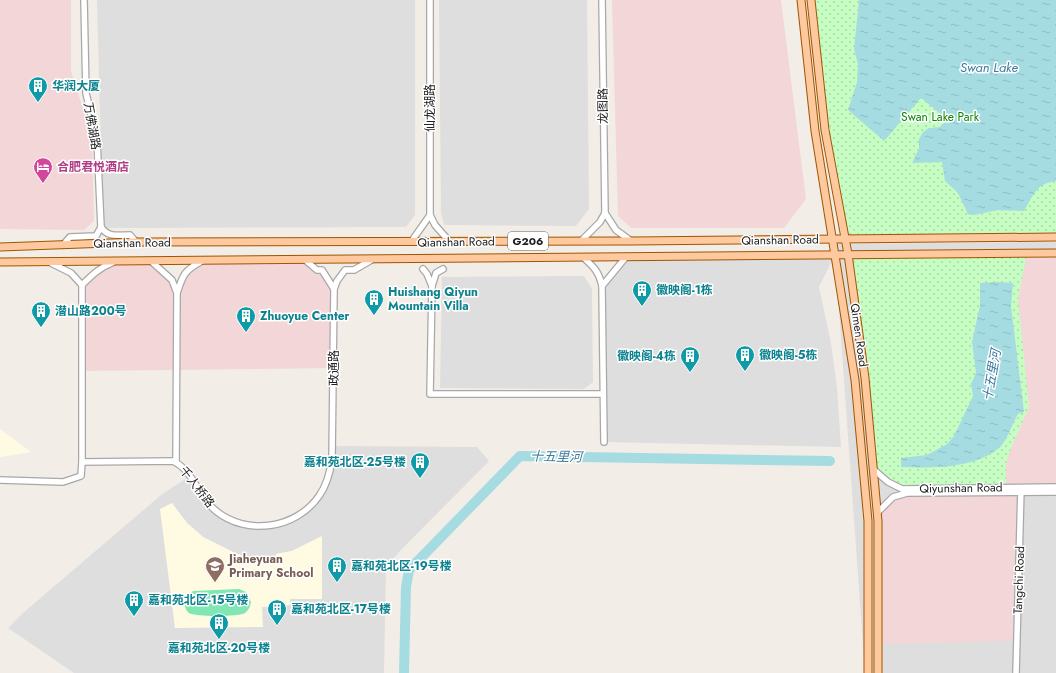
<svg xmlns="http://www.w3.org/2000/svg" width="1056" height="673" font-family="Jost,'Noto Sans SC',sans-serif">
<style>
.residential{fill:#dfdede;fill-rule:evenodd}
.commercial{fill:#f3d6d8}
.education{fill:#fffbe3}
.park{fill:url(#park-dots)}
.pitch{fill:#80e6b2}
.water{fill:url(#water-ripples)}
.lines{fill:none;stroke-linecap:round;stroke-linejoin:round}
.river{stroke:#a5dce2;stroke-width:10}
.minor-casing{stroke:#a8a8a8;stroke-width:8}
.major-casing{stroke:#9e5600;stroke-width:9}
.minor{stroke:#fff;stroke-width:5.5}
.major{stroke:#ffc99f;stroke-width:7}
.labels{text-anchor:middle;stroke-width:3;stroke-linejoin:round;paint-order:stroke}
.shield{fill:#fff;stroke:#646464;stroke-width:1}
.shield-label{font-size:11px;font-weight:bold;fill:#212121}
.culture-label{font-size:12px;font-weight:bold;fill:#0d838f;stroke:#fff;text-anchor:start}
.street-label{font-size:12px;fill:#212121;stroke:#fff}
.park-label{font-size:12px;fill:#0a8505;stroke:#fff}
.hotel-label{font-size:12px;font-weight:bold;fill:#b23c85;stroke:#fff;text-anchor:start}
.education-label{font-size:12px;font-weight:bold;fill:#785e54;stroke:#fff;text-anchor:start}
.water-label{font-size:13px;font-style:italic;fill:#3d7ba0;stroke:#fff}
</style>
<defs>
<pattern id="park-dots" width="8" height="8" patternUnits="userSpaceOnUse"><rect width="8" height="8" fill="#c6fdc3"/><path d="M2 2h.1M6 6h.1" fill="none" stroke="#aad9a7" stroke-width="1.8" stroke-linecap="round"/></pattern>
<pattern id="water-ripples" width="26" height="14" patternUnits="userSpaceOnUse"><rect width="26" height="14" fill="#a5dce2"/><path d="M2 4q2-2 4 0t4 0M15 11q2-2 4 0t4 0" fill="none" stroke="#8ebcc2"/></pattern>
</defs>
<rect width="100%" height="100%" fill="#f2ede7"/>
<g class="residential">
<path d="M97,0H415V215L406,227L103,228Z"/>
<path d="M439,0H587L589,209L576,226L444,225L441,213Z"/>
<path d="M1056,242V673H865L835,255L819,287L831,343L837,388L841,447L604,442L602,286L626,257L835,254V244Z"/>
<path d="M584,276L592,289L593,382L584,389L440,388L442,277Z"/>
<path d="M334,446L477,447L489,461L400,551L386,567L384,673H74L8,628L23,613L161,495L190,476L198,490L226,518L261,526L298,515L325,486ZM172,503L187,523L203,537L237,554L264,560L276,559V554L292,551L322,536L290,599V605L262,607V627Z"/>
</g>
<g class="commercial">
<path d="M0,0H71V71L92,137L94,221L84,230L0,229Z"/>
<path d="M612,0H781L806,199L784,228H631L618,216Z"/>
<path d="M1027,253H1056V487L1006,488V463L1011,448L1024,418L1028,398L1018,299Z"/>
<path d="M304,259L322,270L334,289V368L82,371V285L93,274L115,262L151,261L164,271L177,292L181,278L202,261Z"/>
<path d="M1018,492L1014,641L879,644L878,512L901,494Z"/>
</g>
<g class="education">
<path d="M0,429L31,452L0,457Z"/>
<path d="M172,503L187,523L203,537L237,554L264,560L276,559V554L292,551L322,536V599H290V605L262,607L263,627L175,628L160,509Z"/>
</g>
<g class="park">
<path d="M811,0H1056V237L845,239L825,130Z"/>
<path d="M1027,253L1018,299L1029,407L1011,448L1006,463V488L902,489L873,469L848,254Z"/>
</g>
<path class="pitch" d="M239,589L246,592L251,602C250,606 249,610 245,613C239,617 195,617 189,613C185,610 184,604 185,599L193,591Z"/>
<g class="water">
<path d="M859,0H1056V181C1035,184 1034,195 1024,211L998,210L974,215L968,214L958,193L945,181L942,162L912,163L919,148V139L923,132L929,128L940,127L947,119L921,98L884,141L848,110L857,82L858,65L854,49Z"/>
<path d="M998,282L1013,283L1011,306L1024,412L1018,414C1013,422 1006,443 999,448C973,469 932,468 901,467V458L927,455L947,444L954,436L973,396L971,384L976,373L972,342L980,305V283Z"/>
</g>
<g class="lines">
<path class="river" d="M404,673L406,587L409,570L520,456L830,461"/>
<g class="minor-casing">
<g id="minor">
<path d="M84,0L86,93L97,140L101,227"/>
<path d="M430,0V215"/>
<path d="M602,0L605,213"/>
<path d="M581,241L600,222L605,213L616,230L631,241"/>
<path d="M411,242L430,215L435,225L449,241"/>
<path d="M63,245L70,237L96,236L101,227C108,238 118,235 130,235L136,242"/>
<path d="M584,258C594,267 599,272 602,286L626,257"/>
<path d="M304,259L317,270H322L334,289L337,281L345,270H354L373,259"/>
<path d="M151,261L172,280L177,293C183,274 185,270 202,261"/>
<path d="M51,263L71,273L82,285C91,276 100,267 112,263"/>
<path d="M423,269L427,274L432,286L436,273L443,269"/>
<path d="M432,286L430,394H602"/>
<path d="M602,286L604,442"/>
<path d="M82,462L173,461C194,471 198,497 216,511C247,536 296,529 319,496C327,485 330,473 332,459L334,289"/>
<path d="M176,462L177,293"/>
<path d="M873,469L888,482L902,489L1056,487"/>
<path d="M0,480L63,482L81,476L82,462V285"/>
<path d="M878,512L893,497L907,493L1056,492"/>
<path d="M1016,673L1021,488"/>
</g>
</g>
<g class="major-casing">
<g id="major">
<path d="M801,0L815,131L855,380L868,521V673"/>
<path d="M811,0L825,130L848,254L865,378L878,521V673"/>
<path d="M0,247L136,242L631,241L1056,237"/>
<path d="M0,262L1056,253"/>
</g>
</g>
<use href="#minor" class="minor"/>
<use href="#major" class="major"/>
</g>
<defs>
<g id="building-pin" transform="scale(1)"><path d="M0 17L-7.5 6A9.5 9.5 0 1 1 7.5 6Z" fill="#0f9aa8" stroke="#fff"/><path d="M-4-6H4V6H1V3H-1V6H-4ZM-2.5-4.3h1.7v1.8h-1.7ZM.8-4.3h1.7v1.8H.8ZM-2.5-1h1.7V.8h-1.7ZM.8-1h1.7V.8H.8Z" fill="#fff"/></g>
<g id="hotel-pin" transform="scale(1)"><path d="M0 17L-7.5 6A9.5 9.5 0 1 1 7.5 6Z" fill="#d1479c" stroke="#fff"/><path d="M-6-4.5h1.5V1H6V5H4.5V3h-9V5H-6ZM-4 0a1.8 1.8 0 1 1 3.6 0ZM.5 0V-2.5h3Q6-2.5 6 0Z" fill="#fff"/></g>
<g id="school-pin" transform="scale(1)"><path d="M0 17L-7.5 6A9.5 9.5 0 1 1 7.5 6Z" fill="#8d6e63" stroke="#fff"/><path d="M0-5L7-2L0 1L-7-2ZM-4 1L0 2.5L4 1V4Q0 6-4 4Z" fill="#fff"/></g>
</defs>
<g fill-rule="evenodd">
<use href="#building-pin" x="38" y="86"/>
<use href="#hotel-pin" x="43" y="167"/>
<use href="#building-pin" x="642" y="290"/>
<use href="#building-pin" x="374" y="299"/>
<use href="#building-pin" x="41" y="311"/>
<use href="#building-pin" x="246" y="316"/>
<use href="#building-pin" x="745" y="355"/>
<use href="#building-pin" x="690" y="356"/>
<use href="#building-pin" x="420" y="462"/>
<use href="#school-pin" x="215" y="566"/>
<use href="#building-pin" x="337" y="566"/>
<use href="#building-pin" x="134" y="600"/>
<use href="#building-pin" x="277" y="609"/>
<use href="#building-pin" x="219" y="623"/>
</g>
<g class="labels">
<rect class="shield" x="508" y="232" width="40" height="18" rx="3"/>
<g class="shield-label">
<text x="528" y="245">G206</text>
</g>
<g class="culture-label">
<text x="52" y="90">华润大厦</text>
<text x="656" y="294">徽映阁-1栋</text>
<text x="388" y="296">Huishang Qiyun<tspan x="388" dy="14">Mountain Villa</tspan></text>
<text x="55" y="315">潜山路200号</text>
<text x="260" y="320">Zhuoyue Center</text>
<text x="759" y="359">徽映阁-5栋</text>
<text x="676" y="360" text-anchor="end">徽映阁-4栋</text>
<text x="406" y="466" text-anchor="end">嘉和苑北区-25号楼</text>
<text x="351" y="570">嘉和苑北区-19号楼</text>
<text x="148" y="604">嘉和苑北区-15号楼</text>
<text x="291" y="613">嘉和苑北区-17号楼</text>
<text x="219" y="652" text-anchor="middle">嘉和苑北区-20号楼</text>
</g>
<g class="street-label">
<text transform="translate(603 106) rotate(-91)" y="4">龙图路</text>
<text transform="translate(430 108) rotate(-90)" y="4">仙龙湖路</text>
<text transform="translate(92 126) rotate(80)" y="4">万佛湖路</text>
<text transform="translate(780 240) rotate(-1)" y="4">Qianshan Road</text>
<text transform="translate(456 242) rotate(-1)" y="4">Qianshan Road</text>
<text transform="translate(132 243) rotate(-1)" y="4">Qianshan Road</text>
<text transform="translate(859 335) rotate(82)" y="4">Qimen Road</text>
<text transform="translate(334 368) rotate(-90)" y="4">政通路</text>
<text transform="translate(197 487) rotate(52)" y="4">千人桥路</text>
<text transform="translate(961 488) rotate(-1)" y="4">Qiyunshan Road</text>
<text transform="translate(1019 580) rotate(-88)" y="4">Tangchi Road</text>
</g>
<g class="park-label">
<text x="940" y="121">Swan Lake Park</text>
</g>
<g class="hotel-label">
<text x="57" y="171">合肥君悦酒店</text>
</g>
<g class="education-label">
<text x="229" y="563">Jiaheyuan<tspan x="229" dy="14">Primary School</tspan></text>
</g>
<g class="water-label">
<text x="989" y="72">Swan Lake</text>
<text transform="translate(991 375) rotate(-80)" y="5">十五里河</text>
<text transform="translate(556 456) rotate(1)" y="5">十五里河</text>
</g>
</g>
</svg>
